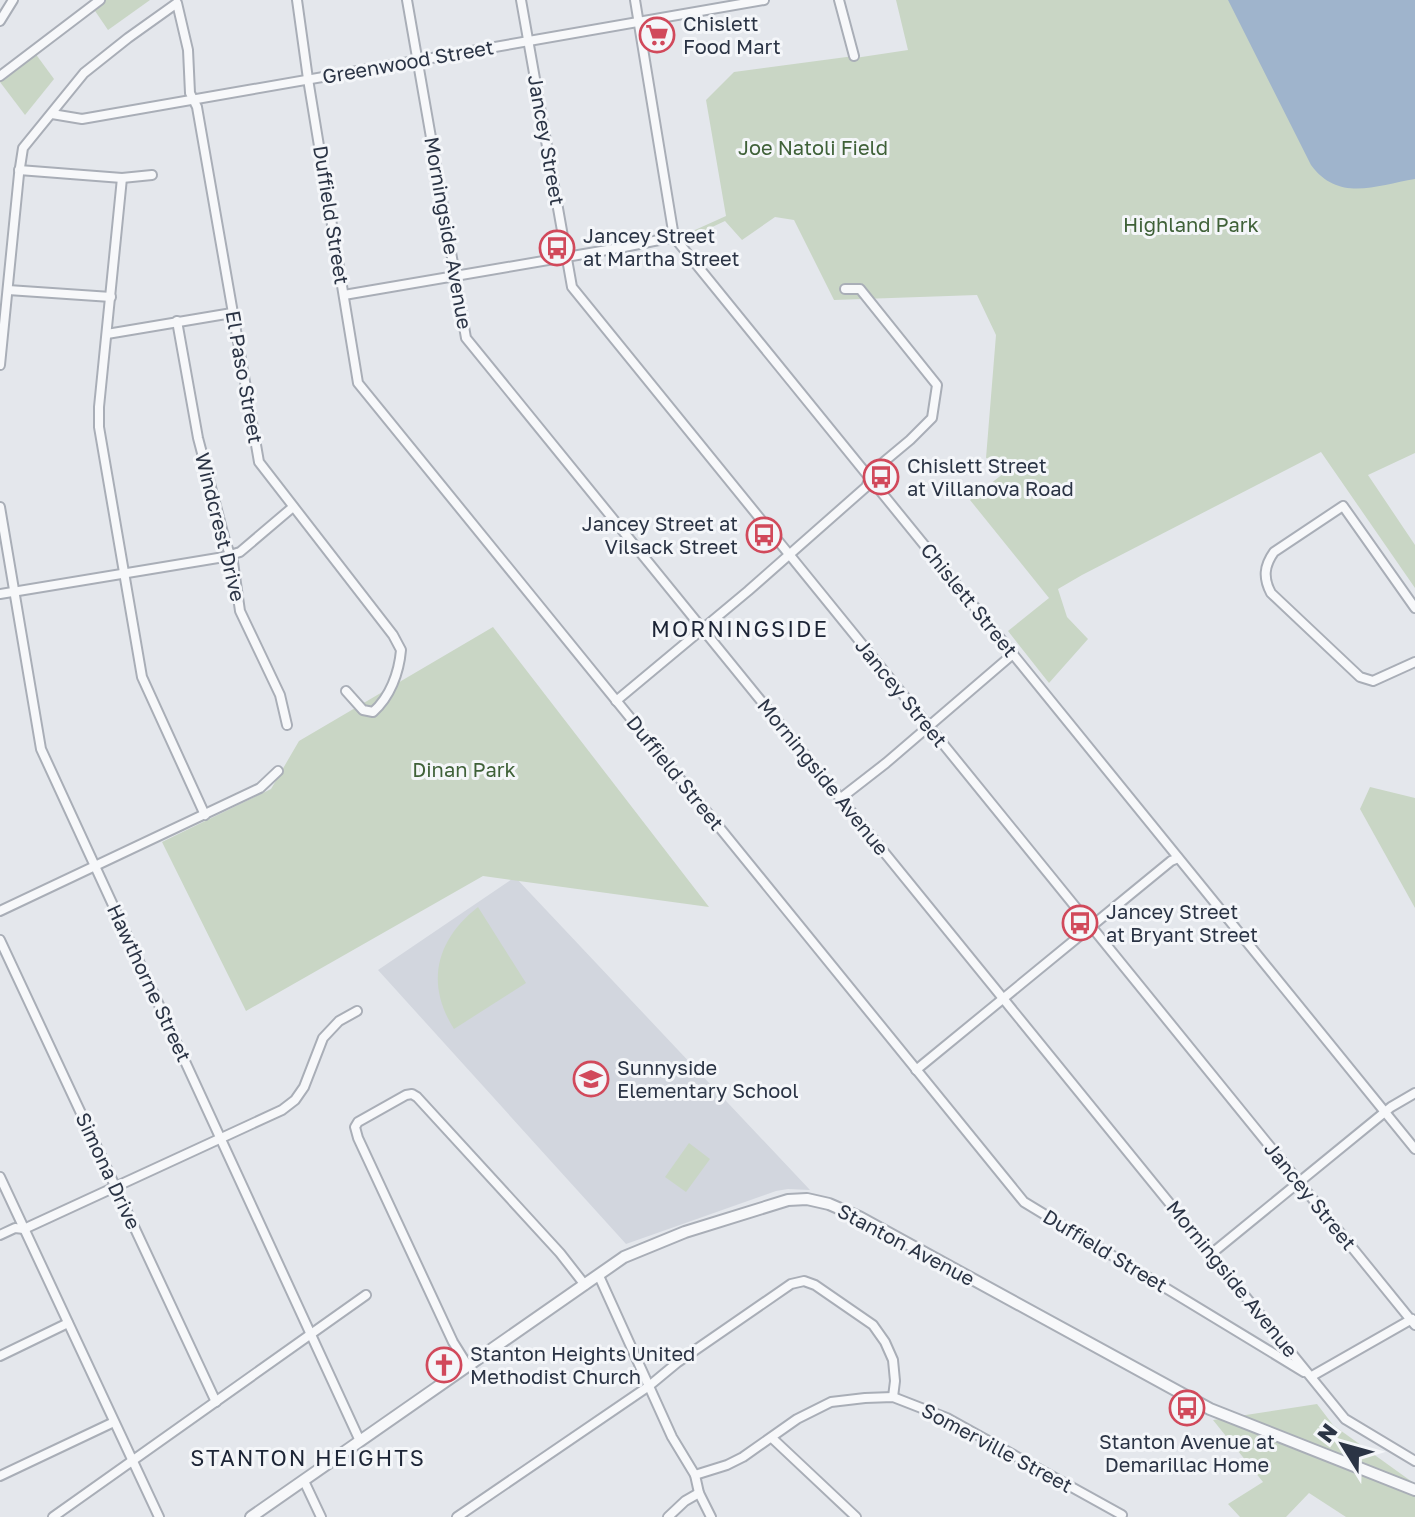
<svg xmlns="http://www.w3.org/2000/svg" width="1415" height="1517" font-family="'Golos Text',sans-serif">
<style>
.built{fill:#d2d6de}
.green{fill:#c9d6c5}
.water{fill:#9fb4cc}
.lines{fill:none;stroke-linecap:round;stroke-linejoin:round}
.minor-casing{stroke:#a9aeb7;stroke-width:12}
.tertiary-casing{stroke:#a9aeb7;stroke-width:14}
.minor{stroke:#f7f8fa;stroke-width:8}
.tertiary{stroke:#f7f8fa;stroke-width:10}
.labels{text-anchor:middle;stroke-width:6;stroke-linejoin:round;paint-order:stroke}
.poi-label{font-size:20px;fill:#2b3445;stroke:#f4f6f9;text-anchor:start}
.street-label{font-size:20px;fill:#2b3445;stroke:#f4f6f9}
.park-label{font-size:20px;fill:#3f6138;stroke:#f4f6f9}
.neighbourhood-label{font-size:22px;letter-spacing:2px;fill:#1d2536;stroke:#f4f6f9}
</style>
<rect width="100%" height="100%" fill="#e4e7ec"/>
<path class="built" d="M515,877L810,1190L788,1189L776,1191L626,1244L378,970Z"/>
<g class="green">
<path d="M98,0H150L108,30L91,5Z"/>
<path d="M896,0H1415V453L1368,475L1415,545V588L1321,452L1082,575L1058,589L1067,617L1088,639L1049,683L1008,631L1049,598L970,500L1014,465L986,458L996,335L977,295L834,300L794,220L775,217L742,240L725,221L678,243L675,239L726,216L706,100L734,72L854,56L855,58L908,50Z"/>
<path d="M32,49L54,79L25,115L0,82V72Z"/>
<path d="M493,627L709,907L483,876L246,1011L162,842L271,789L299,741Z"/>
<path d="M1370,787L1415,798V908L1360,809Z"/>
<path d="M478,907L526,983L454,1029C425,983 436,940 478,907Z"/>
<path d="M689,1143L710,1159L686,1192L665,1177Z"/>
<path d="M1317,1404L1333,1425L1415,1484V1517H1346L1309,1493L1286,1517H1240L1228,1504L1263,1482L1213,1420Z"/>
</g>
<path class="water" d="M1228,0H1415V179C1377,185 1339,203 1311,165Z"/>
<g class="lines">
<g class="minor-casing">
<g id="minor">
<path d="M297,0L308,79L358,383L1024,1202L1304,1372"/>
<path d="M407,0L466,338L1345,1419L1415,1461"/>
<path d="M521,0L572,287L1415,1325"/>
<path d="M635,0L674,237L1415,1149"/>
<path d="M839,0L854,56"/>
<path d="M0,21L13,0"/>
<path d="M0,76L100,0"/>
<path d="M52,114L82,119L764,0"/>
<path d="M19,170L122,178L152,175"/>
<path d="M122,178L99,407V427L142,677L205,815"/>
<path d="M8,290L111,297"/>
<path d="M344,295L619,248L674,237"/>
<path d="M177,321L198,438L226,544L233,562L240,611L280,695L287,725"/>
<path d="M107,334L232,313"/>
<path d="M0,365L19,174L23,148L84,73L128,38L177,3L188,50L190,93L197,107L259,462L393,635L401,650C399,673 390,697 373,712L363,710L346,691"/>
<path d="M0,507L41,749L360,1441"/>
<path d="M0,594L224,557L240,552L293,507"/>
<path d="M1415,608L1343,506L1274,552C1264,566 1263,578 1271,593L1360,677L1373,681L1415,662"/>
<path d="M616,701L748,591L866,487L874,470L910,440L932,418L937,385L860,289H845"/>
<path d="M841,798L886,763L1013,654"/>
<path d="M0,911L260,788L278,771"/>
<path d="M0,940L216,1402"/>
<path d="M916,1070L1171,861L1178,858"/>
<path d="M0,1177L159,1517"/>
<path d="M0,1235L15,1228L24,1229L282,1110L295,1100L304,1087L323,1038L339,1021L357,1011"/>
<path d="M1211,1254L1391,1107L1415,1093"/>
<path d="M599,1276L672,1437L695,1475L699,1493L711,1517"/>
<path d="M0,1356L68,1323"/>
<path d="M468,1366L453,1342L358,1138L355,1127L358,1122L406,1095L412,1094L417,1097L560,1253L585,1285"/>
<path d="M1312,1376L1412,1319"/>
<path d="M772,1438L856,1517"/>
<path d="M695,1475L727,1465L743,1457L797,1419L831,1402L865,1398L893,1397L947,1418L1122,1515"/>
<path d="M0,1476L114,1422"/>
<path d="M304,1481L321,1517"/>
<path d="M53,1517L366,1295"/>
<path d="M457,1517L649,1386L678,1362L791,1284L804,1281L815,1285L873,1325L885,1342L893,1360L895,1381L893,1397"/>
<path d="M668,1517L685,1501L699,1493"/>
</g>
</g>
<g class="tertiary-casing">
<path id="tertiary" d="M251,1517L624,1257L685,1232L788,1200L807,1199L829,1204L859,1217L1210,1409L1415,1490"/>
</g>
<use href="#minor" class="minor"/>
<use href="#tertiary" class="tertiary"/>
</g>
<defs>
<g id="supermarket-ring" transform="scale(1.8)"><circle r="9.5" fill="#f4f6f9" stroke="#d1495b" stroke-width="1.5"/><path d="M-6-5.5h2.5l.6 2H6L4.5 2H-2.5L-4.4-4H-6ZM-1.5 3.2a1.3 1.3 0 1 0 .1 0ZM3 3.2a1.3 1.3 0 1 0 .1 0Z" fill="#d1495b"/></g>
<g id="bus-ring" transform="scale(1.8)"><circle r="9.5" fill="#f4f6f9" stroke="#d1495b" stroke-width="1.5"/><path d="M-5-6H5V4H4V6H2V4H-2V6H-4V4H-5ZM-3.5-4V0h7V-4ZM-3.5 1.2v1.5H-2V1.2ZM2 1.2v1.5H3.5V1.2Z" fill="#d1495b"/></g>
<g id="school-ring" transform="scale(1.8)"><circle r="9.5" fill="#f4f6f9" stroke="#d1495b" stroke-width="1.5"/><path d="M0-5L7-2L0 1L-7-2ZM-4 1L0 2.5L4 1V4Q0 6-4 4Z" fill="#d1495b"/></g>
<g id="church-ring" transform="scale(1.8)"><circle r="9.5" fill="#f4f6f9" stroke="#d1495b" stroke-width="1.5"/><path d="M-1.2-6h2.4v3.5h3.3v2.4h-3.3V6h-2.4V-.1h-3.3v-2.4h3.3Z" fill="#d1495b"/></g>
</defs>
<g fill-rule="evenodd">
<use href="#supermarket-ring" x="657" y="35"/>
<use href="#bus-ring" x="557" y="248"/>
<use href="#bus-ring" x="881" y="477"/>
<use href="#bus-ring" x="764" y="535"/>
<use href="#bus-ring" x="1080" y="923"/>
<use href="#school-ring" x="591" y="1079"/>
<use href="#church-ring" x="444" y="1365"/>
<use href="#bus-ring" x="1187" y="1408"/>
</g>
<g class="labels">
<g class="poi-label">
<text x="683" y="31">Chislett<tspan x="683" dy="23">Food Mart</tspan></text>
<text x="583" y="243">Jancey Street<tspan x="583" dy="23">at Martha Street</tspan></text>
<text x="907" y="473">Chislett Street<tspan x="907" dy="23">at Villanova Road</tspan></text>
<text x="738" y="531" text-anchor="end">Jancey Street at<tspan x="738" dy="23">Vilsack Street</tspan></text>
<text x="1106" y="919">Jancey Street<tspan x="1106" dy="23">at Bryant Street</tspan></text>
<text x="617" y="1075">Sunnyside<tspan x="617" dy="23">Elementary School</tspan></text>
<text x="470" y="1361">Stanton Heights United<tspan x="470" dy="23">Methodist Church</tspan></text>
<text x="1187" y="1449" text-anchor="middle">Stanton Avenue at<tspan x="1187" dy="23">Demarillac Home</tspan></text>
</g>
<g class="street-label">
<text transform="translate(408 62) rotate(-10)" y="7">Greenwood Street</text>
<text transform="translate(546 140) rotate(80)" y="7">Jancey Street</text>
<text transform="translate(331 215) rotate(81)" y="7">Duffield Street</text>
<text transform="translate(448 233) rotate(80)" y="7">Morningside Avenue</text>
<text transform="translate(244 377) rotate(80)" y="7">El Paso Street</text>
<text transform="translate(220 527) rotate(76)" y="7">Windcrest Drive</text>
<text transform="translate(969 600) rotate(51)" y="7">Chislett Street</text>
<text transform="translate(901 693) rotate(51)" y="7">Jancey Street</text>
<text transform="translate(675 773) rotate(51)" y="7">Duffield Street</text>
<text transform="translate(823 777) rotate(51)" y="7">Morningside Avenue</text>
<text transform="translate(149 983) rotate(65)" y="7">Hawthorne Street</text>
<text transform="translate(108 1171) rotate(65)" y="7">Simona Drive</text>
<text transform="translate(1310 1196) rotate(51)" y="7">Jancey Street</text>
<text transform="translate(906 1245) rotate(28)" y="7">Stanton Avenue</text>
<text transform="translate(1105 1251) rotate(31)" y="7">Duffield Street</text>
<text transform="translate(1232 1279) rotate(51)" y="7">Morningside Avenue</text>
<text transform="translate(997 1448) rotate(28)" y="7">Somerville Street</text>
</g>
<g class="park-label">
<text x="813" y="155">Joe Natoli Field</text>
<text x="1191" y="232">Highland Park</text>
<text x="464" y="777">Dinan Park</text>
</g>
<g class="neighbourhood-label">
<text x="740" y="637">MORNINGSIDE</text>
<text x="308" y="1466">STANTON HEIGHTS</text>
</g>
</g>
<g transform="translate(1343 1445) rotate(307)" stroke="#f4f6f9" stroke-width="6" paint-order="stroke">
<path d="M0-6L14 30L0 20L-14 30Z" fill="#2b3445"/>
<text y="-12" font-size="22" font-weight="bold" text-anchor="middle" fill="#2b3445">N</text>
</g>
</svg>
